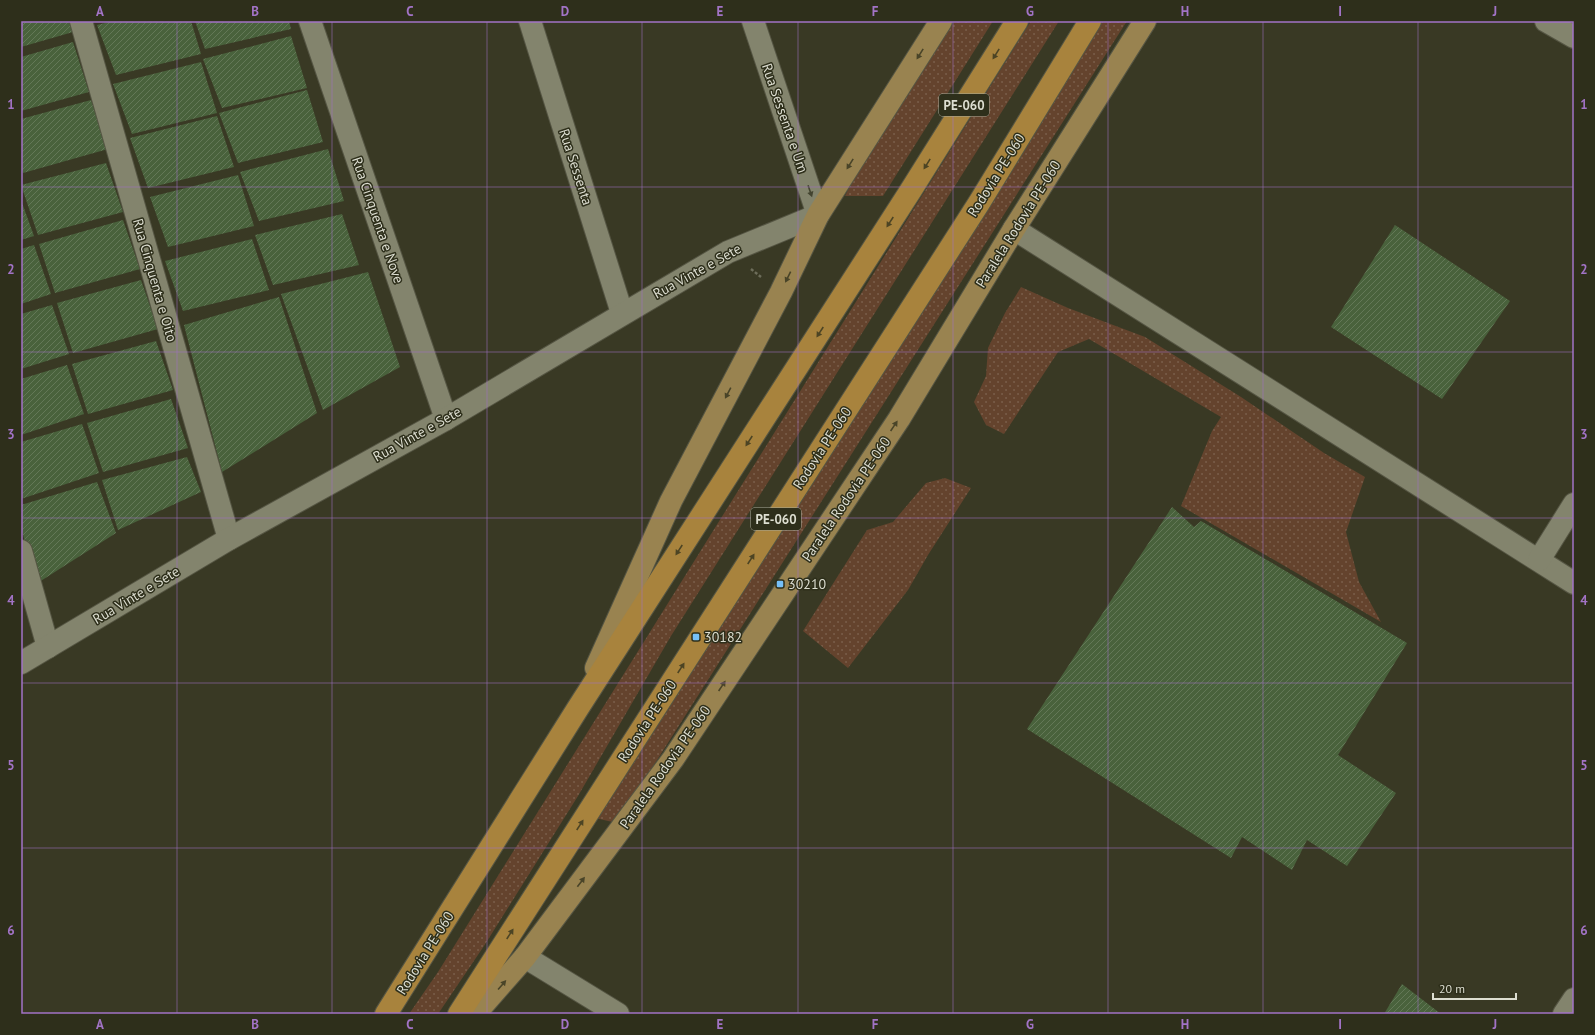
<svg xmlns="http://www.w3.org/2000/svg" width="1595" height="1035" font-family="'PT Sans',sans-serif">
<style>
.grass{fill:url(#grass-dots)}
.building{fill:url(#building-hatch)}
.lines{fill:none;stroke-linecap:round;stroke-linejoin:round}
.minor-casing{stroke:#555543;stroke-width:24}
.major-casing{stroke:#555543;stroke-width:24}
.highway-casing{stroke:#555543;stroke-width:24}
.path{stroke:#6d6d5a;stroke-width:2.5;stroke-dasharray:3 2;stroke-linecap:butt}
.minor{stroke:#83846d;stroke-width:22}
.major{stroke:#998350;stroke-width:22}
.highway{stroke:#a8833d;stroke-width:22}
.oneway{fill:#494428}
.oneway2{fill:#4c4424}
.oneway3{fill:#434430}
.grid{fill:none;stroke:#a273c6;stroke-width:1;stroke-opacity:0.55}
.poi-dot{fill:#76c0f7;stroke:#2e2f1b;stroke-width:1.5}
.labels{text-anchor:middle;stroke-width:3;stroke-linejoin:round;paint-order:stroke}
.shield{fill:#2e2f1b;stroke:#a8aa9a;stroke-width:1}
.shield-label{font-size:13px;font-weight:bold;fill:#ddded1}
.street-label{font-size:14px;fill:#ddded1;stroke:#2e2f1b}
.poi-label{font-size:14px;fill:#ddded1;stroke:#2e2f1b;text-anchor:start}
.neatline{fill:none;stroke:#a273c6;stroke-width:1.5}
.grid-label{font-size:13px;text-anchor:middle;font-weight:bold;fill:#a273c6}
</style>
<defs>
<pattern id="grass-dots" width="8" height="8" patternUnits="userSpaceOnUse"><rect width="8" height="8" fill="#64432d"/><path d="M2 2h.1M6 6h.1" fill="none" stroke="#7a5e4a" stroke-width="1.8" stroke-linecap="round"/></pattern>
<pattern id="building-hatch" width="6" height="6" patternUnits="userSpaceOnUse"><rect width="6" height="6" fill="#49623c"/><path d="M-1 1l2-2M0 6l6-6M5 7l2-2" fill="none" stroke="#637857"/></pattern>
</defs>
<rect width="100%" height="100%" fill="#393924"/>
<g class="grass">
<path d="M955,21H993L883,196H845L869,146Z"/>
<path d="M1031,21H1059L671,636L578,796L484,946L438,1014H409L438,972Z"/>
<path d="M1097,21H1127L617,823L595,818Z"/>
<path d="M1021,287L1068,308L1145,337L1241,397L1324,453L1365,477L1346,532L1359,582L1381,622L1181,506L1212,431L1221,417L1089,339L1058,352L1004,434L986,425L974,402L986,376L988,348L1005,313Z"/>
<path d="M945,478L971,488L928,555L908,590L848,668L803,631L867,530L893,522L926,483Z"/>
</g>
<g class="building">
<path d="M21,21H70L73,32L21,47Z"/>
<path d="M113,21H191L201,54L116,75L97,25Z"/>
<path d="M195,21H289L291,29L205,49Z"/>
<path d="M291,36L307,88L222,108L203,59Z"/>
<path d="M73,42L89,92L21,111V57Z"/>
<path d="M201,62L217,113L132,134L113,84Z"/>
<path d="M307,90L323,142L238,163L219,113Z"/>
<path d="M91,100L108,149L23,173L21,167V119Z"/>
<path d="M217,116L234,167L148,188L130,138Z"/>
<path d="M328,149L344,201L259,221L240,172Z"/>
<path d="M106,163L123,212L38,235L21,185Z"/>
<path d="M238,175L254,226L168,247L150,197Z"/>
<path d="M21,200L34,236L21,240Z"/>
<path d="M342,214L359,265L273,285L255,235Z"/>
<path d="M123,220L140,269L55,293L39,244Z"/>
<path d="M1395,225L1510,301L1442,399L1331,327Z"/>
<path d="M252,239L269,290L183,311L165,261Z"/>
<path d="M34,245L51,294L21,304V249Z"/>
<path d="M368,272L400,367L323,410L281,294Z"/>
<path d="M141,280L158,329L73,353L57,303Z"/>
<path d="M279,297L317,413L222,472L184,325Z"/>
<path d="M52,305L69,354L21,369V314Z"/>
<path d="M156,341L173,390L88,414L72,364Z"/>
<path d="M67,365L84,414L21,435V379Z"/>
<path d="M171,399L188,448L103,472L87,423Z"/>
<path d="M82,424L99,473L21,499V442Z"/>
<path d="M187,457L201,492L118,530L102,480Z"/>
<path d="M97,482L116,533L36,584L21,527V505Z"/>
<path d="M1172,507L1194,527L1201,521L1407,643L1338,755L1396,793L1347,866L1307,840L1292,870L1242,837L1231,858L1027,729Z"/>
<path d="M1402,984L1441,1014H1384Z"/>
</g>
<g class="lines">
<g class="minor-casing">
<g id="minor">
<path d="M81,21L229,539"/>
<path d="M310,21L446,419"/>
<path d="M530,21L622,313"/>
<path d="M1546,21L1574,37"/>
<path d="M1014,229L1574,583"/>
<path d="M21,551L48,647"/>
<path d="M1539,560L1574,504"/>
<path d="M21,663L229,539L446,419L728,252L818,215L753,21"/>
<path d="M525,957L618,1014"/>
<path d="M1564,1014L1574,999"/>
</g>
</g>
<g class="major-casing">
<g id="major">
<path d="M596,668L671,501L781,292L818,215L941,21"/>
<path d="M475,1014L525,957L673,759L899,419L1014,229L1145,21"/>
</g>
</g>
<g class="highway-casing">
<g id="highway">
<path d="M386,1014L578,708L911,190L1017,21"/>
<path d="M459,1014L979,203L1090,21"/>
</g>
</g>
<path class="path" d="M751,269L761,277"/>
<use href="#minor" class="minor"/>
<use href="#major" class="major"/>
<use href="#highway" class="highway"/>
</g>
<defs><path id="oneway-solid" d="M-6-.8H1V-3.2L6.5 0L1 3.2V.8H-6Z"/></defs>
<g class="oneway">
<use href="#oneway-solid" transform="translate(920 54) rotate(122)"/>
<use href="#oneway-solid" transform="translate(850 164) rotate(122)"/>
<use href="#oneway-solid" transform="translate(788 277) rotate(116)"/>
<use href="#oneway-solid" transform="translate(728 393) rotate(118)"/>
<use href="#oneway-solid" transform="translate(894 426) rotate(-56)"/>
<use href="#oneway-solid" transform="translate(722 686) rotate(-56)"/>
<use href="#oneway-solid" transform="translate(581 882) rotate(-53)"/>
<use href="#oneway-solid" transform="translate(502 985) rotate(-49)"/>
</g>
<g class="oneway2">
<use href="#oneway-solid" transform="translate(996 54) rotate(122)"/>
<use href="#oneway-solid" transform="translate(927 164) rotate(122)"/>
<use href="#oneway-solid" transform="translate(890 222) rotate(123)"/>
<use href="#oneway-solid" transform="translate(820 332) rotate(123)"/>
<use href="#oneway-solid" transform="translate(749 441) rotate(123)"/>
<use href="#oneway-solid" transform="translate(679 550) rotate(123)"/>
<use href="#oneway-solid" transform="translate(751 559) rotate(-57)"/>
<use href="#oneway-solid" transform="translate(681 668) rotate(-57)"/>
<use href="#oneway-solid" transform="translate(580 825) rotate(-57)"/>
<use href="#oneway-solid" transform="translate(510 934) rotate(-57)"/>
</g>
<use class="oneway3" href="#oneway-solid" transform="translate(810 191) rotate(71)"/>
<path class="grid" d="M177,21V1014M332,21V1014M487,21V1014M642,21V1014M798,21V1014M953,21V1014M1108,21V1014M1263,21V1014M1418,21V1014M21,187H1574M21,352H1574M21,518H1574M21,683H1574M21,848H1574"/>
<g class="poi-dot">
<rect x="776" y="580" width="8" height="8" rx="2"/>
<rect x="692" y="633" width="8" height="8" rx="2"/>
</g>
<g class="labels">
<g class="shield">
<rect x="939" y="94" width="50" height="22" rx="3"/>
<rect x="751" y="508" width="50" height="22" rx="3"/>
</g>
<g class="shield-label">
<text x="964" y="110">PE-060</text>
<text x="776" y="524">PE-060</text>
</g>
<g class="street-label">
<text transform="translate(785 118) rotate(71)" y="5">Rua Sessenta e Um</text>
<text transform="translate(576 167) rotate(72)" y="5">Rua Sessenta</text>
<text transform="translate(996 175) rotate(-58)" y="5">Rodovia PE-060</text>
<text transform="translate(378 220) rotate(71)" y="5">Rua Cinquenta e Nove</text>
<text transform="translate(1018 224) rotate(-58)" y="5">Paralela Rodovia PE-060</text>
<text transform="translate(697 271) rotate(-29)" y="5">Rua Vinte e Sete</text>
<text transform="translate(155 280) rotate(74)" y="5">Rua Cinquenta e Oito</text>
<text transform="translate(417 434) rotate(-29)" y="5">Rua Vinte e Sete</text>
<text transform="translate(822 448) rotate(-57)" y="5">Rodovia PE-060</text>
<text transform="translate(846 499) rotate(-56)" y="5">Paralela Rodovia PE-060</text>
<text transform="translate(136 595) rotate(-31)" y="5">Rua Vinte e Sete</text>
<text transform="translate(647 721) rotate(-57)" y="5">Rodovia PE-060</text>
<text transform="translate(665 767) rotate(-55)" y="5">Paralela Rodovia PE-060</text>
<text transform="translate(425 953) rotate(-58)" y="5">Rodovia PE-060</text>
</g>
<g class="poi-label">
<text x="788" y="589">30210</text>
<text x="704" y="642">30182</text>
</g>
</g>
<rect width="1595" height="1035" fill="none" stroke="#2e2f1b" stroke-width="44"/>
<path d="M1433 993v6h83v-6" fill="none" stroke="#ddded1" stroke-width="2"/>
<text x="1439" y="993" font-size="12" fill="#ddded1" stroke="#2e2f1b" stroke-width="3" paint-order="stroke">20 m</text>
<rect x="22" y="22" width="1551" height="991" class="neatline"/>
<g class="grid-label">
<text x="100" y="16">A</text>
<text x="255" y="16">B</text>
<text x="410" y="16">C</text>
<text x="565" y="16">D</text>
<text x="720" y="16">E</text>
<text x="875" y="16">F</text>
<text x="1030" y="16">G</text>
<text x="1185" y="16">H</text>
<text x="1340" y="16">I</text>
<text x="1495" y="16">J</text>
<text x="11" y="109">1</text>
<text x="1584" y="109">1</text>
<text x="11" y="274">2</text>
<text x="1584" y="274">2</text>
<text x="11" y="439">3</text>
<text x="1584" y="439">3</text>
<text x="11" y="605">4</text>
<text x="1584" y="605">4</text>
<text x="11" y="770">5</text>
<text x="1584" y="770">5</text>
<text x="11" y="935">6</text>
<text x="1584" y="935">6</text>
<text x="100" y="1029">A</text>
<text x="255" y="1029">B</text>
<text x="410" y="1029">C</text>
<text x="565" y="1029">D</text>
<text x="720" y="1029">E</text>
<text x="875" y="1029">F</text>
<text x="1030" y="1029">G</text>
<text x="1185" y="1029">H</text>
<text x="1340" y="1029">I</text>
<text x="1495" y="1029">J</text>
</g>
</svg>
